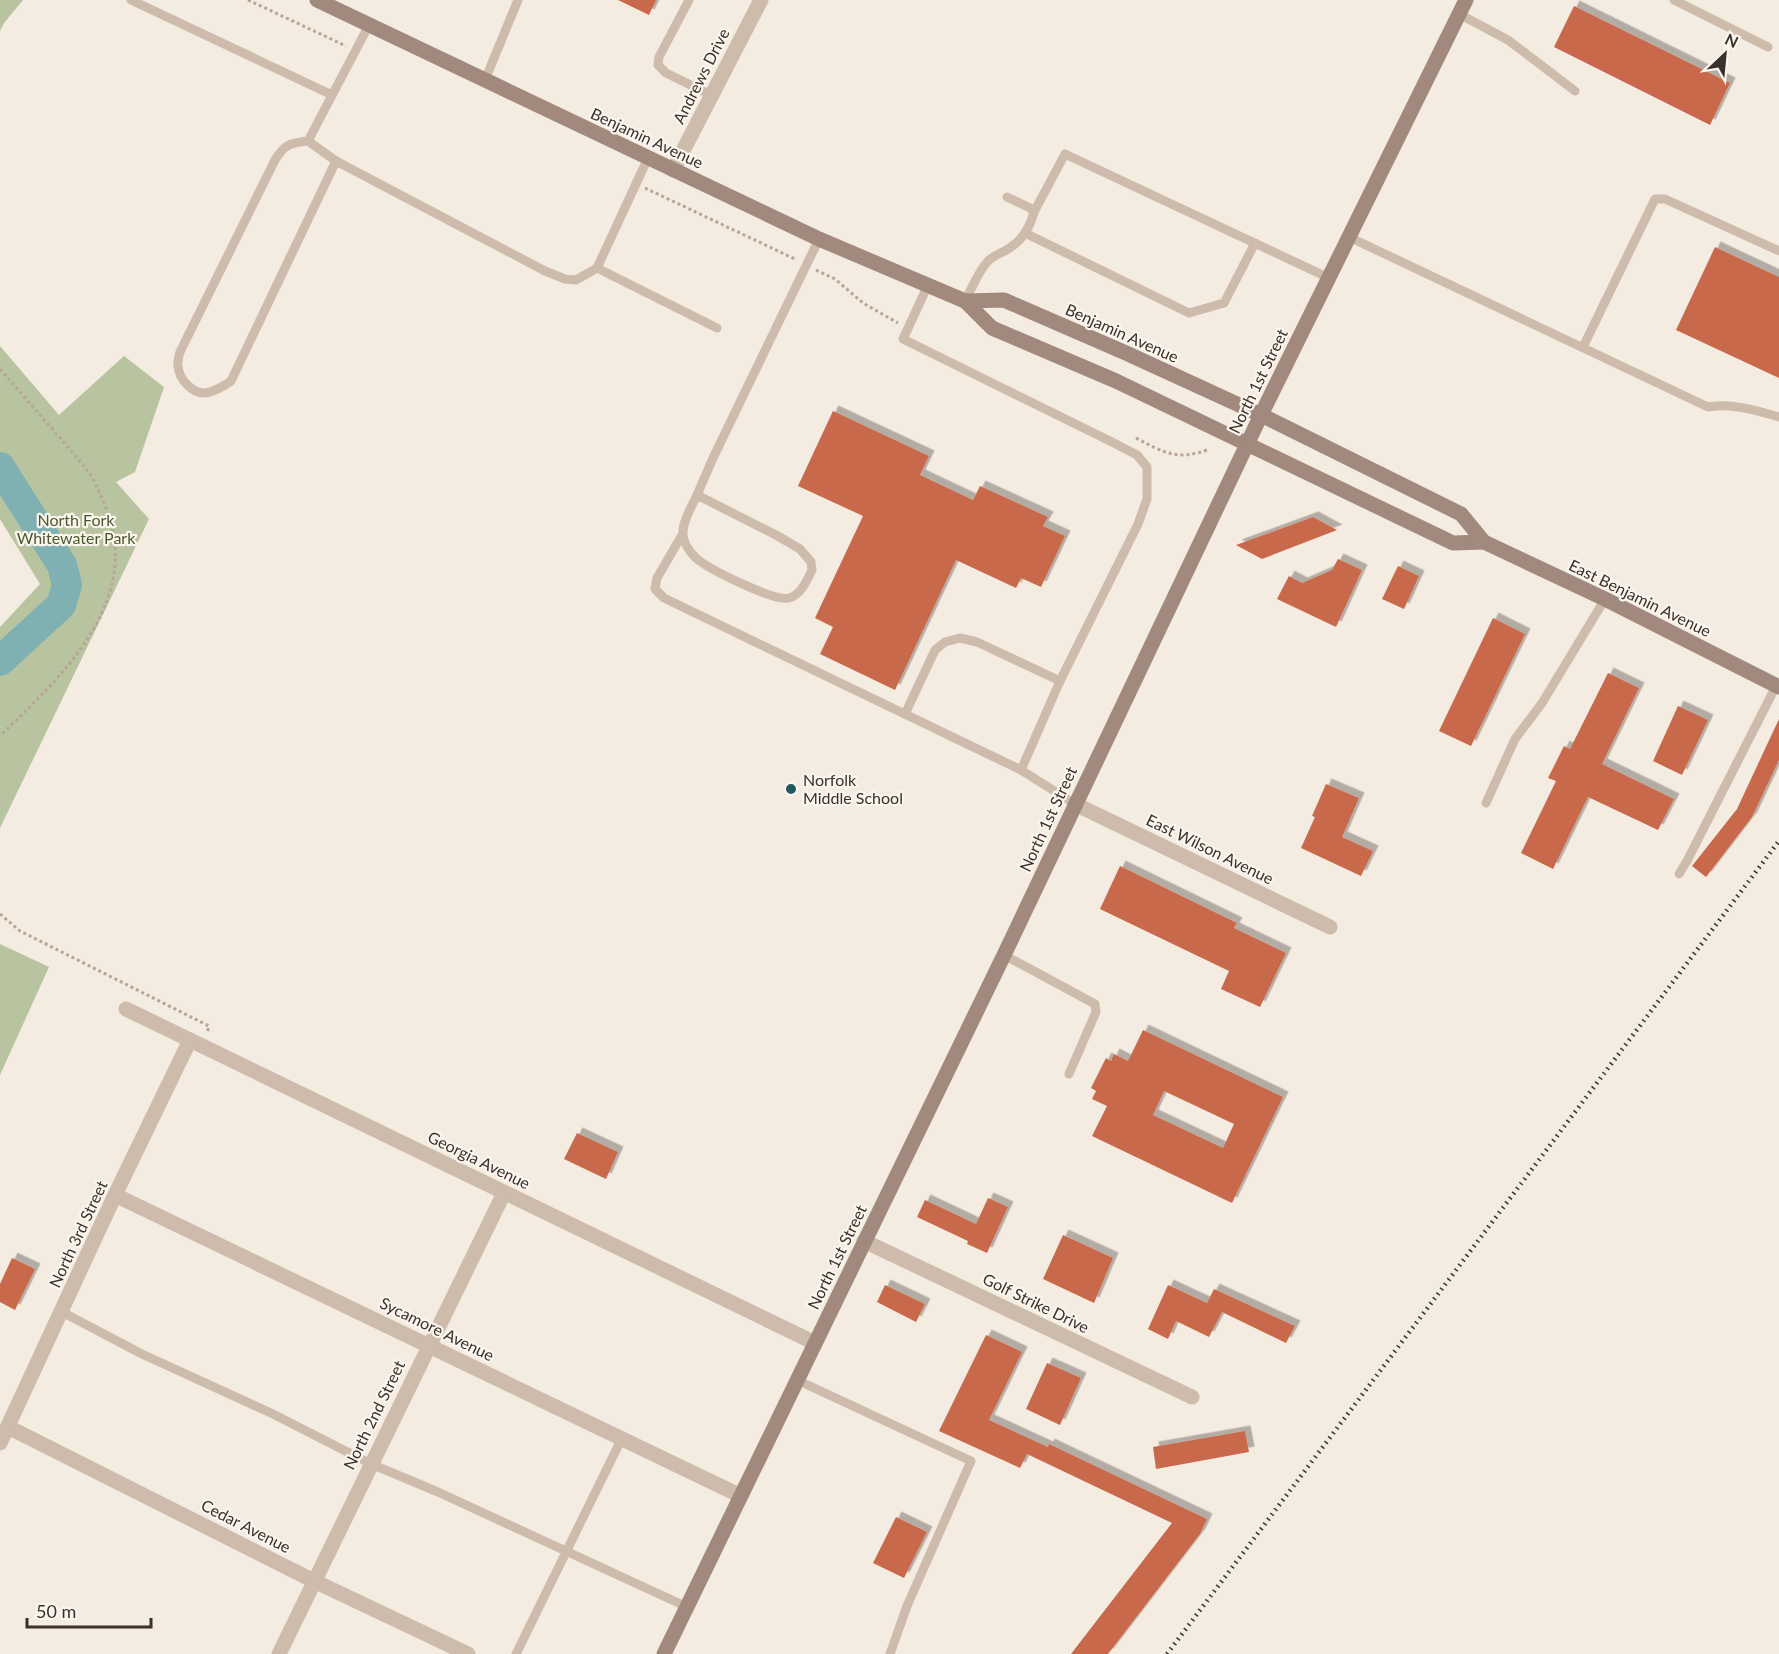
<svg xmlns="http://www.w3.org/2000/svg" width="1779" height="1654" font-family="Lato,sans-serif">
<style>
.green{fill:#b8c4a0}
.lines{fill:none;stroke-linecap:round;stroke-linejoin:round}
.river{stroke:#7fb0b2;stroke-width:30}
.building{fill:#c8694b;fill-rule:evenodd;filter:url(#shadow)}
.path{stroke:#b9a596;stroke-width:3;stroke-dasharray:3 3;stroke-linecap:butt}
.lane{stroke:#cdbbac;stroke-width:9}
.street{stroke:#cdbbac;stroke-width:15}
.secondary{stroke:#a18a7d;stroke-width:15}
.rail{stroke:#3b302b;stroke-width:4.5;stroke-dasharray:1.5 4.5;stroke-linecap:butt}
.poi-dot{fill:#1f5a5e;stroke:#fbf5ee;stroke-width:2}
.labels{text-anchor:middle;stroke-width:4.5;stroke-linejoin:round;paint-order:stroke}
.street-label{font-size:16px;fill:#3b302b;stroke:#fbf5ee}
.park-label{font-size:16px;fill:#4a5a2e;stroke:#fbf5ee}
.poi-label{font-size:16px;fill:#3b302b;stroke:#fbf5ee;text-anchor:start}
</style>
<defs>
<filter id="shadow"><feDropShadow dx="5.5" dy="-5.5" stdDeviation="0" flood-color="#0004"/></filter>
</defs>
<rect width="100%" height="100%" fill="#f4ebe1"/>
<g class="green">
<path d="M0,0H23L4,23L0,31Z"/>
<path d="M0,346L59,415L124,356L164,387L135,472L116,482L149,519L0,828V627L40,584L0,519Z"/>
<path d="M0,944L49,967L0,1075Z"/>
</g>
<g class="lines">
<path class="river" d="M0,467L62,565L67,585L61,605L0,661"/>
</g>
<g class="building">
<path d="M618,0H656L649,15Z"/>
<path d="M1574,6L1730,83L1710,125L1554,47Z"/>
<path d="M1715,247L1779,277V378L1676,330Z"/>
<path d="M833,411L929,456L920,475L973,500L980,486L1048,517L1043,526L1065,536L1041,587L1021,578L1016,588L956,560L895,690L820,654L833,627L815,618L863,516L798,486Z"/>
<path d="M1313,517L1337,530L1262,559L1236,545Z"/>
<path d="M1338,559L1362,570L1336,627L1277,599L1289,576L1302,583L1332,570Z"/>
<path d="M1398,566L1419,576L1404,609L1382,599Z"/>
<path d="M1493,618L1525,634L1471,746L1439,731Z"/>
<path d="M1608,673L1639,688L1602,764L1674,799L1658,830L1588,797L1553,869L1521,853L1556,781L1548,778L1564,746L1570,749Z"/>
<path d="M1678,706L1708,720L1682,775L1653,761Z"/>
<path d="M1779,719V760L1752,817L1706,877L1692,866L1737,809Z"/>
<path d="M1326,784L1359,798L1342,837L1373,851L1361,876L1301,848L1315,817L1312,816Z"/>
<path d="M1120,866L1237,923L1234,928L1286,953L1260,1007L1221,989L1229,971L1100,909Z"/>
<path d="M1143,1030L1283,1097L1232,1203L1092,1136L1107,1106L1092,1099L1096,1091L1091,1088L1106,1058L1111,1061L1114,1054L1128,1061ZM1164,1091L1234,1124L1223,1148L1153,1115Z"/>
<path d="M577,1133L618,1152L606,1179L564,1159Z"/>
<path d="M988,1198L1008,1207L987,1253L967,1244L968,1241L917,1217L925,1200L976,1224Z"/>
<path d="M1063,1235L1113,1258L1094,1303L1043,1279Z"/>
<path d="M12,1258L35,1269L15,1310L0,1302V1284Z"/>
<path d="M885,1285L925,1304L916,1322L877,1302Z"/>
<path d="M1168,1285L1207,1303L1214,1289L1295,1326L1286,1343L1222,1312L1209,1337L1176,1321L1168,1339L1148,1329Z"/>
<path d="M986,1335L1022,1352L989,1420L1048,1447L1049,1444L1207,1519L1200,1534L1108,1654H1071L1172,1523L1027,1454L1020,1468L939,1431Z"/>
<path d="M1047,1363L1081,1378L1060,1425L1026,1409Z"/>
<path d="M1245,1431L1249,1452L1156,1469L1153,1447Z"/>
<path d="M896,1517L927,1532L904,1578L873,1563Z"/>
</g>
<g class="lines">
<g class="path">
<path d="M248,0L346,46"/>
<path d="M645,188L797,260"/>
<path d="M816,270L835,279L863,303L898,323"/>
<path d="M0,369C20,392 40,415 60,438C69,449 79,459 87,470C94,479 99,492 104,503C146,599 63,675 0,736"/>
<path d="M1136,438C1163,452 1176,461 1207,450"/>
<path d="M0,914L20,931L209,1026L207,1033"/>
</g>
<g class="lane">
<path d="M131,0L332,95"/>
<path d="M689,0L659,57L658,65L666,73L711,95"/>
<path d="M1674,0L1768,47"/>
<path d="M1459,14L1508,40L1575,91"/>
<path d="M369,25L308,141L336,161L545,271L565,279L576,280L597,268L648,158"/>
<path d="M485,80L518,0"/>
<path d="M308,141C290,143 285,144 275,160L180,352C179,356 177,362 178,366C179,379 192,394 206,393C216,391 224,386 231,381L336,161"/>
<path d="M1034,212L1065,154L1329,278"/>
<path d="M1025,233L1189,313L1224,303L1255,243"/>
<path d="M1349,237L1708,407C1733,403 1755,410 1779,417"/>
<path d="M597,268L717,328"/>
<path d="M928,285L903,339L1112,442L1137,455L1147,467V499L1138,524L1060,681L1021,770"/>
<path d="M965,301C972,288 978,272 988,261C994,255 1002,253 1008,249C1022,241 1030,227 1034,212L1030,208L1007,197"/>
<path d="M1583,347L1655,199H1665L1779,251"/>
<path d="M697,495L776,535L800,549L811,562L812,570C807,580 801,595 789,598C775,602 708,569 696,558C690,553 683,542 683,534C682,522 692,506 697,495Z"/>
<path d="M697,495L713,458L819,239"/>
<path d="M682,535L657,578L655,589L664,598L1021,770L1075,804"/>
<path d="M905,714L935,650L945,642L960,638L977,642L1060,681"/>
<path d="M1486,803L1515,739L1542,703L1605,599"/>
<path d="M1679,874L1687,861L1776,686"/>
<path d="M1004,955L1095,1004L1096,1012L1069,1074"/>
<path d="M62,1312L142,1354L273,1414L371,1464L438,1492L687,1607"/>
<path d="M797,1380L971,1461L907,1606L890,1654"/>
<path d="M516,1654L622,1438"/>
</g>
<g class="street">
<path d="M673,170L761,0"/>
<path d="M1075,804L1330,927"/>
<path d="M126,1009L815,1343"/>
<path d="M115,1195L741,1496"/>
<path d="M864,1241L1192,1397"/>
<path d="M8,1427L314,1581L468,1654"/>
<path d="M0,1443L115,1195L190,1040"/>
<path d="M279,1654L504,1193"/>
</g>
<g class="secondary">
<path d="M317,0L819,239L965,301L992,328L1116,381L1453,543L1484,542"/>
<path d="M965,301L1004,300L1126,353L1261,415L1461,514L1484,542L1605,599L1779,687"/>
<path d="M664,1654L1004,955L1261,415L1466,0"/>
</g>
<path class="rail" d="M1167,1654L1779,841"/>
</g>
<circle class="poi-dot" cx="791" cy="789" r="6"/>
<g class="labels">
<g class="street-label">
<text transform="translate(701 76) rotate(-63)" y="6">Andrews Drive</text>
<text transform="translate(647 138) rotate(25)" y="6">Benjamin Avenue</text>
<text transform="translate(1122 333) rotate(24)" y="6">Benjamin Avenue</text>
<text transform="translate(1258 381) rotate(-64)" y="6">North 1st Street</text>
<text transform="translate(1640 598) rotate(26)" y="6">East Benjamin Avenue</text>
<text transform="translate(1048 819) rotate(-65)" y="6">North 1st Street</text>
<text transform="translate(1210 849) rotate(26)" y="6">East Wilson Avenue</text>
<text transform="translate(479 1160) rotate(26)" y="6">Georgia Avenue</text>
<text transform="translate(78 1234) rotate(-65)" y="6">North 3rd Street</text>
<text transform="translate(837 1257) rotate(-64)" y="6">North 1st Street</text>
<text transform="translate(1036 1303) rotate(26)" y="6">Golf Strike Drive</text>
<text transform="translate(437 1329) rotate(26)" y="6">Sycamore Avenue</text>
<text transform="translate(374 1415) rotate(-64)" y="6">North 2nd Street</text>
<text transform="translate(246 1526) rotate(27)" y="6">Cedar Avenue</text>
</g>
<g class="park-label">
<text x="76" y="526">North Fork<tspan x="76" dy="18">Whitewater Park</tspan></text>
</g>
<g class="poi-label">
<text x="803" y="786">Norfolk<tspan x="803" dy="18">Middle School</tspan></text>
</g>
</g>
<g transform="translate(1725 54) rotate(26)" stroke="#fbf5ee" stroke-width="4.5" paint-order="stroke">
<path d="M0-4.5L10 22L0 15L-10 22Z" fill="#3b302b"/>
<text y="-9" font-size="16" font-weight="bold" text-anchor="middle" fill="#3b302b">N</text>
</g>
<path d="M27 1618v9h124v-9" fill="none" stroke="#3b302b" stroke-width="3"/>
<text x="36" y="1618" font-size="18" fill="#3b302b" stroke="#fbf5ee" stroke-width="4.5" paint-order="stroke">50 m</text>
</svg>
